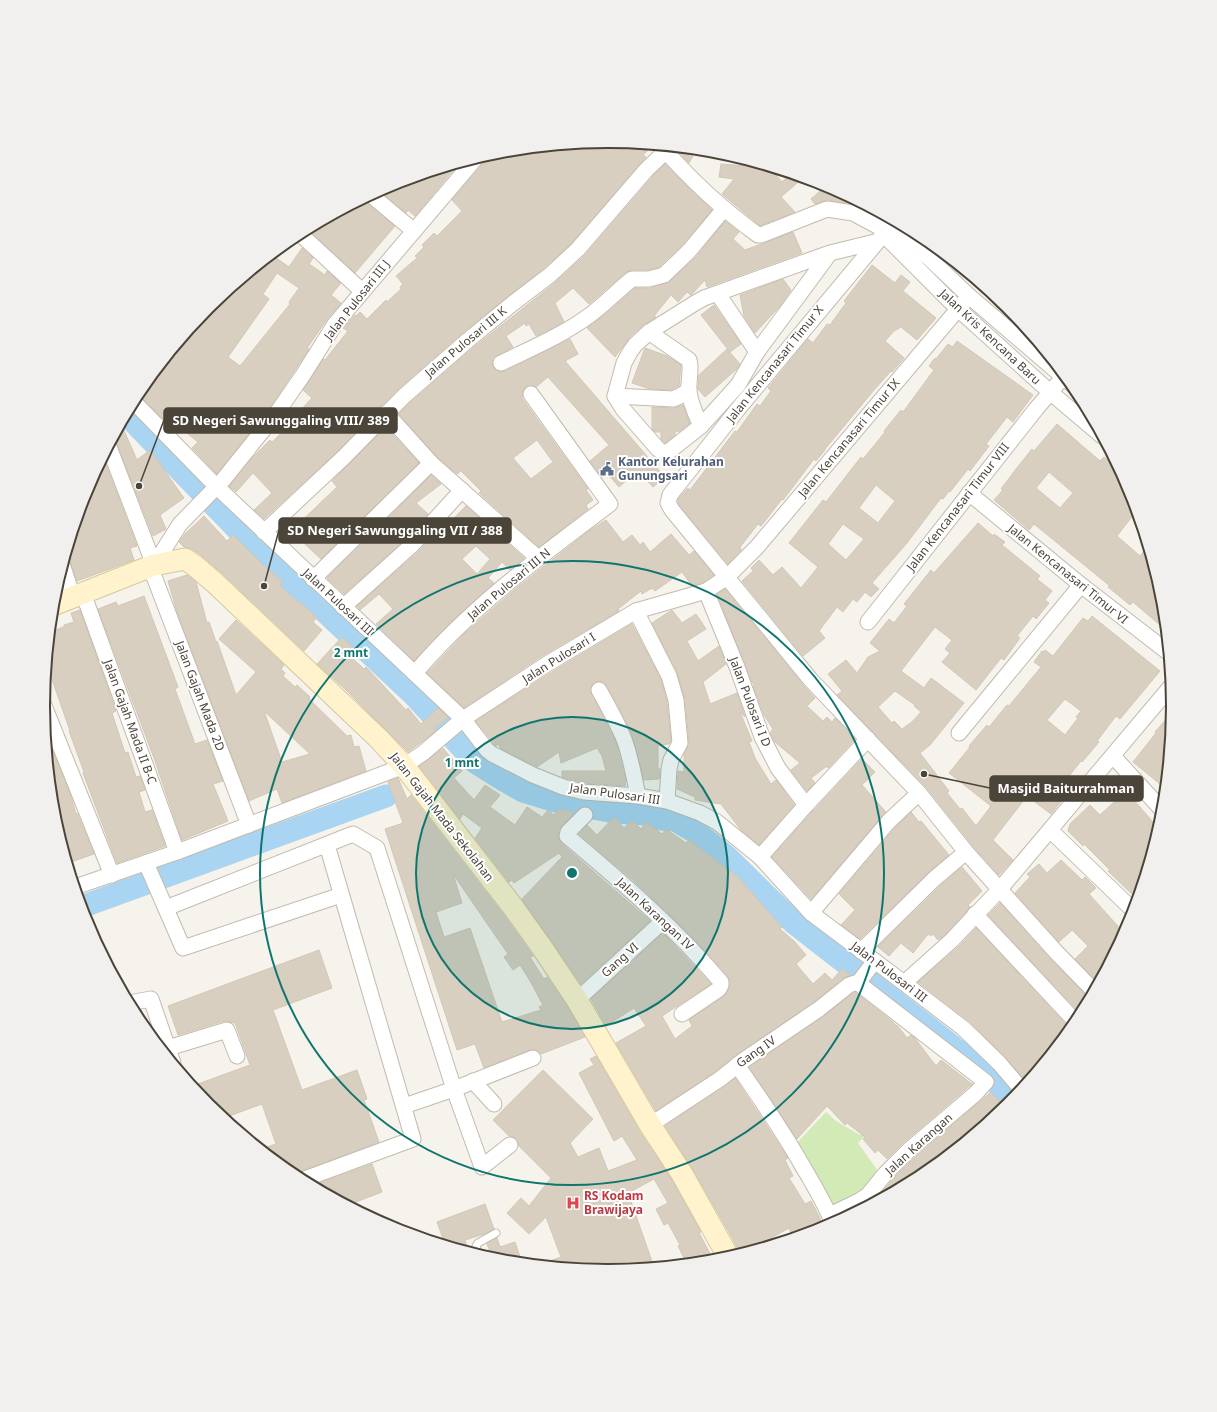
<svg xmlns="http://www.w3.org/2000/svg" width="1217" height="1412" font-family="'Noto Sans',sans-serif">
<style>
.green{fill:#d2eab5}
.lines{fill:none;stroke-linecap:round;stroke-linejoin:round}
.river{stroke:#a9d4f2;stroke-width:23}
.building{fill:#d8cfc1;stroke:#d3c7b4;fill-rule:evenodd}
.lane-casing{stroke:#c2bbae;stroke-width:9}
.street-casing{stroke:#c2bbae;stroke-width:17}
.secondary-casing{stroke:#d6c79b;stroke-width:23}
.lane{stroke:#fff;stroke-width:7}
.street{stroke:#fff;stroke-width:15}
.secondary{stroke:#fff3cd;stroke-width:21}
.ring{fill:none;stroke:#0f766e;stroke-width:2}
.labels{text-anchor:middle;stroke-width:4;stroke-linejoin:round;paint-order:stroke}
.street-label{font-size:12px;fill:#4b4439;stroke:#fff}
.service-label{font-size:12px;font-weight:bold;fill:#4e5e75;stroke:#fff;text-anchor:start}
.health-label{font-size:12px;font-weight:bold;fill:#be3a42;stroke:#fff;text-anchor:start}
.rim{fill:none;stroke:#4b4439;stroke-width:2}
.centre{fill:#0f766e;stroke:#fff;stroke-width:2}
.ring-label{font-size:12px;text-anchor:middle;font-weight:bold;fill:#0f766e;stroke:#fff;stroke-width:4;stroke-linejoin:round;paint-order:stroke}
.leader{fill:none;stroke:#4b4439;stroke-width:1.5}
.callout-dot{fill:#4b4439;stroke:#fff;stroke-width:1.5}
.callout{fill:#4b4439;stroke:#4b4439;stroke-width:1.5}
.callout-label{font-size:13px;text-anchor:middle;font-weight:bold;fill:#fff}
</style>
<rect width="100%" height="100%" fill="#f6f3ec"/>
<path class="green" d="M826,1112L836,1121L860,1135L869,1124V1131L858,1143L878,1171L874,1185L826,1211L793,1168L792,1148Z"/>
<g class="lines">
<g class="river">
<path d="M126,414L243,535L413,694L475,762L502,779L523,791L559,802L615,812L645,814L661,819L675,820L700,835L727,857L794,923L942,1038L987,1074L1014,1099"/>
<path d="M81,907L386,796"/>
</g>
</g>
<g class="building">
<path d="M609,141L652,145V146L643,155L646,157L572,243L544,268L461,334L398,389L338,451L264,519L254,510L272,493L253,473L236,492L229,486L249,461L270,440L272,442L299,415L297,414L312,398L303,390L323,359L325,360L348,331L343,328L355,315L356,316L360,312L367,319L386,300L387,302L401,289L400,287L403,284L396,276L417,258L415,256L424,247L422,245L434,233L437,236L462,211L452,200L483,164L485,160V156L498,151Z"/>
<path d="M674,147L681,148L693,156L689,163Z"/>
<path d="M459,163L415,216L408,210L406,213L379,190L388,186L395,191L406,179Z"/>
<path d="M665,164L712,210L682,245L659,267L648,270H632L626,272L589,304L573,288L555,303L564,322L536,336L529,324L526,326L525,323L506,336L513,347L497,355L493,358L492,362L493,367L496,370L500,372L505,371L570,339L578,354L565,361L665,477L653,487L637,471L619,487L607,473L602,477L590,461L609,445L548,377L536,387L530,385L526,386L523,391L522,398L588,489L586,490L593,500L586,505L588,509L539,547L479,493L481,491L461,471L457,474L437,457L399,414L410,403L473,348L556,282L584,256L653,176ZM537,440L553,462L531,479L513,458Z"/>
<path d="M721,164L761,167L763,165L768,166L782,182L792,173L804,177L781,197L795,212L760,226L722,194L734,179L719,177Z"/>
<path d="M827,185L839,191L852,198L846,203L827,200L815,204L811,199Z"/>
<path d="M363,199L395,226L355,273L308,229L328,218L333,222L342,210Z"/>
<path d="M725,221L739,232L733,239L745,250L793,232L802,253L707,287L705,280L691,295L687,292L678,302L671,295L654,316L656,317L643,325L629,338L615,357L587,328L607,313L635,288H651L670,281L696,257Z"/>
<path d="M302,248L313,258L309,264L325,275L327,271L341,283L331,295L341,303L328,318L307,348L309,349L269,409L217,474L192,448L198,442L166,416L163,419L137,393L162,362L164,363L177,348L175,347L212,303L272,255L289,267ZM277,273L299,288L289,302L290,304L240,366L228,357L269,299L263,294Z"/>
<path d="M872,265L895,283L901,275L910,282L903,291L936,318L917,340L901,327L894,331L885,341L904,358L892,372L891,371L874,390L825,449V450L816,461L814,459L783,500L782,499L761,526L758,524L740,547L741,550L728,564L679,505L678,502V499L688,488L690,490L735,431L737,432L757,404L760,406L771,391L768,388L808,339L813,343L827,324L830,325L846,303L844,301Z"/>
<path d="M783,279L791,290L780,306L755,333L744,316L740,295Z"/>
<path d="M714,305L741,344L730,352L701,315Z"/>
<path d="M957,341L1033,395L1013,422L1007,417L986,444L989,446L970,471L968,469L950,492L949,491L943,499L941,498L907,543L872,583L879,589L871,597L865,592L857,602L853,599L843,612L837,607L819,631L825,638L803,656L742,581L753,571L751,568L759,560L773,575L782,567L801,588L818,567L789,543L823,500L826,502L861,457L863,459L885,432L884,431L901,410L903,412L934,370L929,366L935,358L936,359L948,344L953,347ZM876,485L895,501L878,523L859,508ZM843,524L864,539L846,560L828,544Z"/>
<path d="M645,348L667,356L681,365L679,386L671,390L650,389L632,383Z"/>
<path d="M727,349L740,364L738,368L705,397L698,389L699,375Z"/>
<path d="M683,405L690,423L680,431L675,432V435L665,443L661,439V432H655L652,429V407L673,408Z"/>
<path d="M121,424L137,460L150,450L184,498L160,515L166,529L153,536L117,444L113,439Z"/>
<path d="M1057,424L1100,461L1104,457L1121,471L1131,490L1137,510L1117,536L1140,556L1148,546L1163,596L1167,631L1133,602L1130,605L1108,587L1110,586L1034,524L1029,530L994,500L1003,490L1001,489L1016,469L1032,449L1034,451ZM1049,472L1073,493L1060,508L1036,488Z"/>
<path d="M386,427L419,463L321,559L291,531L337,487L332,481Z"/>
<path d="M103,457L137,546L130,548L134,560L77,581L71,564L69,561L65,558L86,489Z"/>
<path d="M431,475L441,484L416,503L428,514L406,539L344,594L327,578Z"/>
<path d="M466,506L524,558L510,570L502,562L488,578L494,583L453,620L414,661L376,624L393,609L379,594L360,610L357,606L418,552L448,519L451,521ZM476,546L490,559L477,574L462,559Z"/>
<path d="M204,516L227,541L233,535L261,563L283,582L280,585L296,601L297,600L317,617L313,622L322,630L304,651L223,574L201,555L192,549L184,547L179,542L185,534Z"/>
<path d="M606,520L623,542L632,535L640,545L643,542L650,552L671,534L689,555L694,551L714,575L702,583L692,586L682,572L655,591L652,588L642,594L641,591L618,609L619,611L542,656L464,708L427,673L466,632L514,590L590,530Z"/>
<path d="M978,523L993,536L994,534L1005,542L1002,545L1040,576L1037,579L1052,591L1045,600L1049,603L1036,619L1033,616L1017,636L1020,638L1004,660L1001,658L976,690L942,662L950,653L945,649L952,640L935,627L901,671L924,688L931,678L964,703L930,745L920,753L949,791L947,793L960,809L962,808L976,826L991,806L949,773L970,747L969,746L987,725L989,727L1007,705L1009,706L1041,667L1034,662L1042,651L1044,652L1045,650L1053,656L1083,618L1088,621L1092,616L1160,671L1120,719L1116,716L1097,741L1099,742L1082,762L1081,761L1061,786L1068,792L1051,814L1027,796L993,840L1013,860L999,875L973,846L926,787L837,695L842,691L828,674L846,660L857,673L868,657L880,651L870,643L889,619L894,623L907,606L904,604L931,570L934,573ZM895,691L915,705L914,706L921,712L912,722L902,729L894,721L892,723L878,707ZM1065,699L1081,711L1076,717L1078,718L1065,735L1047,720Z"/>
<path d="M187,575L196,582L207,623L209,622L216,642L217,641L236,695L256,672L219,639L236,620L284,665L281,669L285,673L283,676L295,687L297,685L310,697L309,699L347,736L351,735L354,747L359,746L366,771L282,803L277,789L249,801L177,612L168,581ZM264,711L310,754L282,762Z"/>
<path d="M725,589L803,685L815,698L807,706L823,721L827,717L832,722L835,718L855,739L828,768L827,766L811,778L815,783L807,791L791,770L800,763L775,742L770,733L773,729L764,715L753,686H755L751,681L717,594Z"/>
<path d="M144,596L178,687L175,689L195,744L207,740L223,781L213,784L228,821L182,840L154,758L98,609L116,602L118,606Z"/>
<path d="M80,610L116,711L112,713L125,753L128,752L136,777L140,776L145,790L139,792L145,812L152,810L165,846L117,863L83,773L84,772L69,731H70L47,665L50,632L64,627V625L74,622L71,613Z"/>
<path d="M672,610L682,623L696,614L706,629L687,641L698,661L719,646L726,664L703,682L710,704L737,693L745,717L740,712L752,741L749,742L755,758L771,784L776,780L794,805L759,845L741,830L721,804L695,800V797L677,789L678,771L684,772V754L689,743L685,699L677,672L652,623Z"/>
<path d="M632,624L661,679L667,702L671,741L669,744L658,745V769H660L659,779L644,780L632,735L617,704L607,686L603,682L599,681L594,682L591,686L590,690L616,742L623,769L626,780L625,786L585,783L562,777V771H606L602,756L597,748L561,763L559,752L537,767L501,749L498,744L496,746L476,721L552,672Z"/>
<path d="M342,637L353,647L347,653L364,669L366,667L406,710L408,708L421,724L438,708L448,717L434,729L436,731L408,752L344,688L317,664Z"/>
<path d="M1174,710L1171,735L1166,789L1133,762L1156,733L1155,732Z"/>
<path d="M46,734L70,793L76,814L77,813L94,854L68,863L54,816Z"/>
<path d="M443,748L462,771L454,778L474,800L485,785L500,795L490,807L515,825L527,807L542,817L548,810L554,815L559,809L570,811L573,815L559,830L558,838L561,843L650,921L581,984L522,899L562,857L559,853L514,883L512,880L509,882L475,838L482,828L463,814L460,819L419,766Z"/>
<path d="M862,759L875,772L862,785L886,812L811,899L772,857L813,811Z"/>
<path d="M398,778L407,799L411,795L503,914L533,956L530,957L544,979L547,977L567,1006L585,1037L541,1054L535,1049L530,1050L484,1068L475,1044L457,1050L385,829L403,823L388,782ZM453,874L508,954L504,957L513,970L520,965L529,979L543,1005L539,1007L541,1010L502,1022L470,928L444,937L436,912L462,903Z"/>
<path d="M1126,791L1159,829L1138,900L1108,871L1110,870L1084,844L1083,846L1068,831L1070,824L1090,805L1100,815Z"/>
<path d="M911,812L919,822L921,821L949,855L928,873L860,939L841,925L855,910L839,894L896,827Z"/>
<path d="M614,817L624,828L632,820L641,829L646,822L662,834L666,829L686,843L689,840L738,877L782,927L780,929L795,942L806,955L796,964L813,984L825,973L832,980L842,969L850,975L843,978L814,1002L739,1053L715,1072L656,1111L616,1043L646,1026L634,1008L606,1026L591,999L663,933L711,984L662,1016L675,1039L692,1026L689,1020L724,996L729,989L730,982L728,976L710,956L673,918L634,881L579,834L587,825L597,835Z"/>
<path d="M1061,860L1082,880L1085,877L1096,888L1089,894L1125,934L1099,983L1075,959L1088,946L1072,930L1059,942L1015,893L1030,877L1027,874L1039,864L1047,873Z"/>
<path d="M962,867L982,891L968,905L970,907L966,912L946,934L938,940L933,934L931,936L928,934L913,953L901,943L889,956L878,947L940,886Z"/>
<path d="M1000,903L1050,959L1090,999L1082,1015L988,915Z"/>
<path d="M976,928L1071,1030L1027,1083L1005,1057L969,1021L918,982L958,947Z"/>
<path d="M319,950L332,988L273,1010L302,1090L357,1070L367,1099L364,1100L379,1142L299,1172L294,1176L261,1149L276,1144L262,1104L224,1118L208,1106L204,1100L198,1084L250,1065L235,1023L224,1021L178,1035L168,1006Z"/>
<path d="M855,992L893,1022L896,1026L897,1025L907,1038L911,1035L914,1037L936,1066L941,1060L972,1084L903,1143L887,1159L878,1150L875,1153L863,1139L865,1137L847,1123L845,1125L827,1106L797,1139L749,1067L824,1016Z"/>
<path d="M596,1056L640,1132L672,1180L701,1232L699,1233L714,1261L690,1264L687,1258L685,1260L678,1246L680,1245L668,1223L664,1225L656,1209L668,1203L654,1179L628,1193L654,1267L632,1269L630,1264L608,1272L539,1265L561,1257L546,1217L529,1234L507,1213L521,1198L529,1206L551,1178L519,1146L517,1139L513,1137L509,1136L493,1120L543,1070L593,1119L570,1143L578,1157L599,1148L608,1171L637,1160L622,1136L614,1141L579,1073L594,1065L590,1059Z"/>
<path d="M735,1078L788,1158L785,1160L793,1176L789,1178L805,1204L811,1201L825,1228L793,1238L789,1228L771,1238L772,1241L758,1249L740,1254L735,1243L692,1168L665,1126Z"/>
<path d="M991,1092L1006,1108L938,1163H937L922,1176L885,1196L882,1192L892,1180L915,1157Z"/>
<path d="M372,1164L382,1192L348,1205L312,1186Z"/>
<path d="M485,1204L494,1229L484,1234L465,1240L468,1252L445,1244L437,1222Z"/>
<path d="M497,1238L500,1247L515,1242L522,1263L493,1259L487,1244Z"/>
</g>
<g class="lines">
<g class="lane-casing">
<path id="lane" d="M479,1255L476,1246L478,1243L496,1233"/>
</g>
<g class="street-casing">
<g id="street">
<path d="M661,146C690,179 722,209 758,235H761L827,209L853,213L879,227L888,229L928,257L969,296L1074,386"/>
<path d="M371,195L414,231"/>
<path d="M888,229L738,409L670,495L668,503L672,510L810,679L919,793L966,852L1057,953L1094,991"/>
<path d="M299,233L362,291"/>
<path d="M882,233L958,309L1050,392L1102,436"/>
<path d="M830,253L757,352L738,385L701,426L668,452H662L658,449L623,409L615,396L624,363L630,352L635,345L649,332L695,303L704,298L830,253L875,242"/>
<path d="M718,294L757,352"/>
<path d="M649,332L689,360C692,369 688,381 689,391C690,403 696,415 701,426"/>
<path d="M501,363C532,348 563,335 590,315C605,304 618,290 632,279H649L664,275L689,251L724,209"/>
<path d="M615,396L673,399L680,396L689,390"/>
<path d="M133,401L217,487L463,719L487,750L492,754L533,775L563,787L584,792L638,796L667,801L700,813L717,822L760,857L811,913L904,983L963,1028L999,1063L1022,1090"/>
<path d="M386,413L431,463L538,558"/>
<path d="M109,447L154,565"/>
<path d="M969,493L1081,585L1169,653"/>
<path d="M264,532L344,457L404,396L467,341L512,304L550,275L578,249L646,170L666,151"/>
<path d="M154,565L180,524L223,480L276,414L303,375L335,324L476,158"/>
<path d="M150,566L249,825"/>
<path d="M63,567L73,597"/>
<path d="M313,579L431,463"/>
<path d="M706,591L737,667L762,737L778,768L806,805"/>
<path d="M83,593L177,852"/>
<path d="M343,607L412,545L462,490"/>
<path d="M636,611L669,676L676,700L680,743L671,760L669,769L667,801"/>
<path d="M868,622L1036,409L1065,375"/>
<path d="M415,673C471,607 542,555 610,504L531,394"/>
<path d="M599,690C608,706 617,722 624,739C631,758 634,777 638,796"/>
<path d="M43,703L112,875"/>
<path d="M959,733L1081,585"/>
<path d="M1113,756L1164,812"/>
<path d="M585,815L568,832L567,836C622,882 675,928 721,982V985L719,989L682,1014"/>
<path d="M1050,830L1134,911"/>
<path d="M760,857L806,805L868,739"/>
<path d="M146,863L183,948L341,895"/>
<path d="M75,887L177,852L404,766L423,753L463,719L547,664L636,611L706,591L727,577L757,547L969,296"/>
<path d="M166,908L353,834L377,848L454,1089L533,1058"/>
<path d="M811,913L889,821L919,793"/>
<path d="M975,914L1077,1023"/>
<path d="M861,951L934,879L966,852"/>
<path d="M858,983L875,961"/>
<path d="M904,983L952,940L1000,889L1172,685"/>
<path d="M577,1000L663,921"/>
<path d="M129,1003L151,999L173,1063"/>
<path d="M168,1048L227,1030L237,1056"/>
<path d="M737,1065C760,1098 782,1130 802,1165C813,1184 825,1203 833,1224"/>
<path d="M473,1081L494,1104"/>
<path d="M404,1106L454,1089L482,1167L510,1145"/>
<path d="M650,1125L720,1079L744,1060L819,1009L849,985L855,983H858L986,1082L975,1094L909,1150L885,1174L868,1195L859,1201L830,1215"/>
<path d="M302,1180L413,1139L327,845"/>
</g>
</g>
<g class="secondary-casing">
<path id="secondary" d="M53,605L154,565L185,559L194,565L215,583L378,738L404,766L513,907L543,949L577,1000L650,1125L682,1174L729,1258"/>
</g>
<use href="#lane" class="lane"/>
<use href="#street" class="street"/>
<use href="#secondary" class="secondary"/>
</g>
<circle cx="572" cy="873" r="156" fill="#0f766e" fill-opacity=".12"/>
<g class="ring">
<circle cx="572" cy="873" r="156"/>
<circle cx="572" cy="873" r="312"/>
</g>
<defs>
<g id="civic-bare" transform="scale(1.08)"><path d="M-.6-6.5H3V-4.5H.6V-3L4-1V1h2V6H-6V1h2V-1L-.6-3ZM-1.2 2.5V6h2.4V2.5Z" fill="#5c6f8a" stroke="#fff" stroke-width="2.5" paint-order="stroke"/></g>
<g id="hospital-bare" transform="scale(1.08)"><path d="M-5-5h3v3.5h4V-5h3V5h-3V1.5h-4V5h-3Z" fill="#e0444e" stroke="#fff" stroke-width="2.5" paint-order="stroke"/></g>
</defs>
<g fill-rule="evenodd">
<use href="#civic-bare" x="607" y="469"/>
<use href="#hospital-bare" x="573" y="1203"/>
</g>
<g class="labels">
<g class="street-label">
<text transform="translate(357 300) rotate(-52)" y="4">Jalan Pulosari III J</text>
<text transform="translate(990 337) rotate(43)" y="4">Jalan Kris Kencana Baru</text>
<text transform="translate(466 342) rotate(-40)" y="4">Jalan Pulosari III K</text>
<text transform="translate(775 364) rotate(-51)" y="4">Jalan Kencanasari Timur X</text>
<text transform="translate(849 438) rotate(-50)" y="4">Jalan Kencanasari Timur IX</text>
<text transform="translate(958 507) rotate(-52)" y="4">Jalan Kencanasari Timur VIII</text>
<text transform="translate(1068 574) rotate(39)" y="4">Jalan Kencanasari Timur VI</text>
<text transform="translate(509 584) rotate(-40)" y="4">Jalan Pulosari III N</text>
<text transform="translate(338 602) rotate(43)" y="4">Jalan Pulosari III</text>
<text transform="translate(559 658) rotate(-32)" y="4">Jalan Pulosari I</text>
<text transform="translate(200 696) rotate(69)" y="4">Jalan Gajah Mada 2D</text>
<text transform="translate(750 702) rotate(69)" y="4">Jalan Pulosari I D</text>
<text transform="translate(130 722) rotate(70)" y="4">Jalan Gajah Mada II B-C</text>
<text transform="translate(615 794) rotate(8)" y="4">Jalan Pulosari III</text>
<text transform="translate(442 817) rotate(52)" y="4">Jalan Gajah Mada Sekolahan</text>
<text transform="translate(655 914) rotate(43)" y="4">Jalan Karangan IV</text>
<text transform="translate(620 960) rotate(-42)" y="4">Gang VI</text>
<text transform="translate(889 972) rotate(37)" y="4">Jalan Pulosari III</text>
<text transform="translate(756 1052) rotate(-35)" y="4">Gang IV</text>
<text transform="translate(919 1144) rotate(-42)" y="4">Jalan Karangan</text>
</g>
<g class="service-label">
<text x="618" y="466">Kantor Kelurahan<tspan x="618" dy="14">Gunungsari</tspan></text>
</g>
<g class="health-label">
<text x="584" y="1200">RS Kodam<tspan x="584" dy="14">Brawijaya</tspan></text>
</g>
</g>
<path d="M0 0H1217V1412H0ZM50 706a558 558 0 1 1 1116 0a558 558 0 1 1-1116 0Z" fill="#f1f0ef" fill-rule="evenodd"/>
<path class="rim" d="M50 706a558 558 0 1 1 1116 0a558 558 0 1 1-1116 0Z"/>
<circle cx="572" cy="873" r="6" class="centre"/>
<g class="ring-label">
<text x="351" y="657">2 mnt</text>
<text x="462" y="767">1 mnt</text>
</g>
<path class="leader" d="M139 486L164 420M264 586L279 530M924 774L990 788"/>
<g class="callout-dot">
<circle cx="139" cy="486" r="4"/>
<circle cx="264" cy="586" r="4"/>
<circle cx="924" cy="774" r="4"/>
</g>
<g class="callout">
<rect x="164" y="408" width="233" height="25" rx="4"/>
<rect x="279" y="518" width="232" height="25" rx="4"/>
<rect x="990" y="776" width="153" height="25" rx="4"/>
</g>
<g class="callout-label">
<text x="281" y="425">SD Negeri Sawunggaling VIII/ 389</text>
<text x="395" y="535">SD Negeri Sawunggaling VII / 388</text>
<text x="1066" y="793">Masjid Baiturrahman</text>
</g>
</svg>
